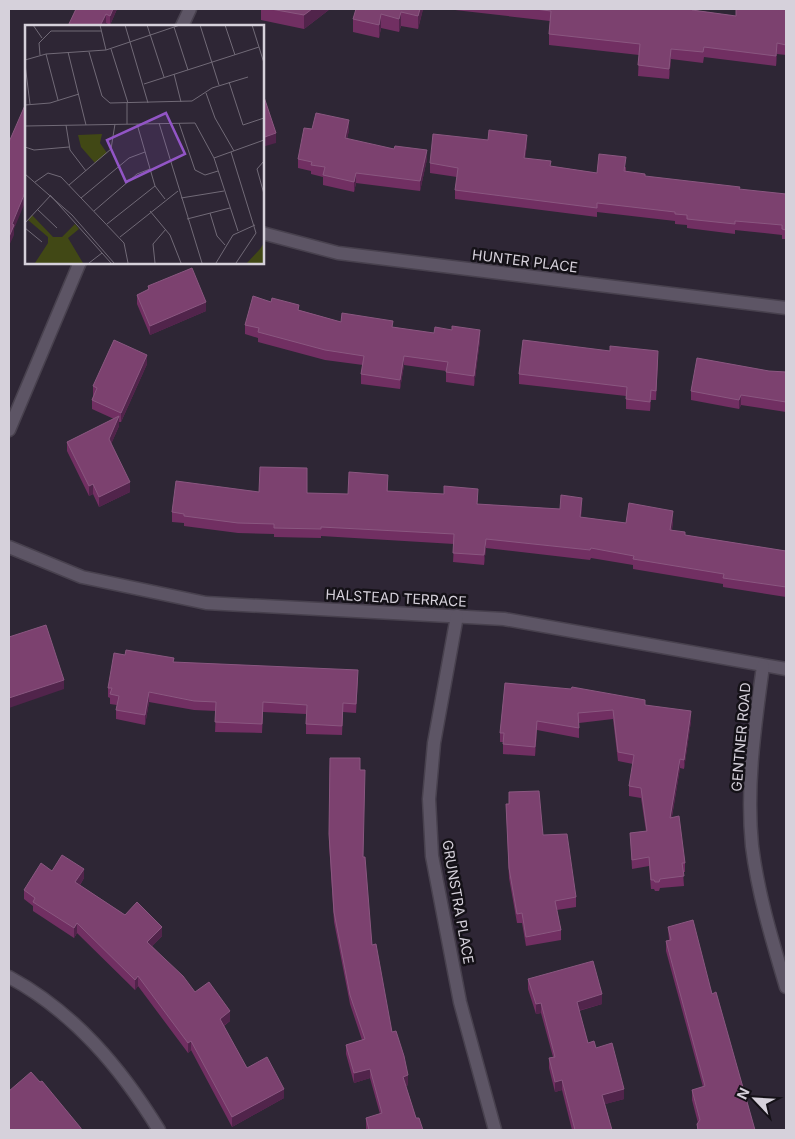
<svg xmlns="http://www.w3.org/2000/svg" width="795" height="1139" font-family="Inter,sans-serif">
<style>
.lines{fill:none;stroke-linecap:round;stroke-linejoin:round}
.minor-casing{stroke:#48414e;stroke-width:15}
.minor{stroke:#5d5565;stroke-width:12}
.wall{fill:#712f62}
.shaded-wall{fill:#51244b}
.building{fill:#7c416f;stroke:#8a5780}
.labels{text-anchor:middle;stroke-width:5;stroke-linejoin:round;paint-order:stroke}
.street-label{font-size:14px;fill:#d6d1db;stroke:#141117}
.inset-road{fill:none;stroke:#716a77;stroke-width:1}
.view{fill:#9255c6;fill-opacity:0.15;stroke:#9255c6;stroke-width:2.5}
.inset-edge{fill:none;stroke:#d6d1db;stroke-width:2.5}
</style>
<rect width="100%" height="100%" fill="#2e2635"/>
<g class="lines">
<g class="minor-casing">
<g id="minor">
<path d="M182,26L190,9"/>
<path d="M262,233L338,253L786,308"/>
<path d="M9,430L80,262"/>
<path d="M9,547L82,577L206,603L504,619L786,669"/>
<path d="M457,616L434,743L429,799L432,856L460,1002L495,1130"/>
<path d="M763,666C755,725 746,785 752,846C758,894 772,940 786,987"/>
<path d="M9,977C74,1012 121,1068 159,1130"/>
</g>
</g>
<use href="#minor" class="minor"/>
</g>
<g class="wall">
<path d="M76,9H117L110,25Z"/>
<path d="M261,9H330L304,29L261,20Z"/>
<path d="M356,9H423L418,29L401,26L399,32L381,28L379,38L353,32V19Z"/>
<path d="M455,9H693V10L736,16L786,9V55L777,54L776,66L704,57L703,63L671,59L669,79L638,76L639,55L549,45V34L550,21L455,10Z"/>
<path d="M312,129L349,130L347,139L427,159L420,191L356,183L354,192L323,185V177L311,174V171L298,168V159Z"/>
<path d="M488,140L527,144L525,158L551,166L597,173L626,167V171L645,177L740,190L786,194V187V239H782V235L735,230V234L687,228V225L675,224V221L597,212V217L455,199V190L457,177L430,173V163Z"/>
<path d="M148,286L206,311L150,335L137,304V295L148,290Z"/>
<path d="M299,310L341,322L393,327L480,340L474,386L446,382V371L404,365L400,389L361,384V374L363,365L325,360L258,342V338L245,334V325Z"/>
<path d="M658,361L656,400H651L650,411L626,409V396L519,384V374Z"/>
<path d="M147,364L121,422H119V426L111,444L130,492L99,507L93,494L89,496L67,451V442L114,419L92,409V400L93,396V386Z"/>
<path d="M769,371L786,372V412L741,405L739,409L691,400V391Z"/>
<path d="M388,484V491L478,498L477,504L560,509L582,507L581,517L626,523L673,521L672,530L685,535L786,551V597L723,587V584L633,569V565L591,558L590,560L486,548L484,565L453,562L454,544L321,536V538L274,537V534L238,533L184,526V523L172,522V512L259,492L348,494Z"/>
<path d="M174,662L358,679L356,713L343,712L342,735L306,734V714L263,712L262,733L215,732L216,711L194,710L149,702L145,725L116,719V710L117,705L110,704V698L108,697V688Z"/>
<path d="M505,683L645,705L691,721L684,769L680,768L672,817L685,863V872H683L684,886L660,888L659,891H655L654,889H651L649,866L632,869L630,833L646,831L641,798L629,796V786L633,764L618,761L613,719L579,723V738L537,730L535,756L503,754V742H500V733Z"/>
<path d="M330,758L360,770L363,857L372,945L392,1032L408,1085L406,1086L416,1118L423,1130H366V1118L380,1114L370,1078L354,1083L346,1054V1045L362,1040L350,1004L334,922L329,843Z"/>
<path d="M506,804L543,835L576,897V907L557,910L561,930V940L526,946L522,923H517L509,878Z"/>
<path d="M52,871L84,878L80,885L125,915L162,936L152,946L195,992L230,1021L224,1026L247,1068L284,1098L232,1127L191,1050L188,1053L138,986L135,990L77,933L74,938L33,911V906L24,899V890Z"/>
<path d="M668,927L712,994L755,1130H697V1124L698,1123L692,1100V1090L703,1087L666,951V941L669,940Z"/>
<path d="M528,979L602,1004L579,1011L588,1043L596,1048L624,1099L605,1104L612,1130H572L562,1090L555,1092L549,1068V1058L553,1057L541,1013L536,1014L528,989Z"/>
</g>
<g class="shaded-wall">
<path d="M113,9H117L110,25V16Z"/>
<path d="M312,9H330L304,29V15Z"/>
<path d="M420,9H423L418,29V16Z"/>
<path d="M401,12V26L399,32V19Z"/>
<path d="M106,14V23L104,26H100Z"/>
<path d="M381,14V28L379,38V25Z"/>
<path d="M777,43V54L776,66V56Z"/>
<path d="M671,49V59L669,79V69Z"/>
<path d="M349,120V130L345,148V138Z"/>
<path d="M276,133V143L262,147V138Z"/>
<path d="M527,135V144L524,167V158Z"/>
<path d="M427,150V159L420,191V181Z"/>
<path d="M356,173V183L354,192V182Z"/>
<path d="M26,190V200L14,229V235L9,246V237L12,224Z"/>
<path d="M206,302V311L150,335V326Z"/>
<path d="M480,330V340L474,386V376Z"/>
<path d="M147,355V364L121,422V413Z"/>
<path d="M404,356V365L400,389V380Z"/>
<path d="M651,390V400L650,411V402Z"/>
<path d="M741,395V405L739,409V400Z"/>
<path d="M119,416V426L109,449V439Z"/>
<path d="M130,482V492L99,507V497Z"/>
<path d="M93,484V494L89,496V486Z"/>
<path d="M582,498V507L580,526V517Z"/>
<path d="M673,511V521L670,539V530Z"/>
<path d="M486,539V548L484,565V555Z"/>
<path d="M64,680V689L9,708V698Z"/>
<path d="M149,692V702L145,725V715Z"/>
<path d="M691,711V721L684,769V760Z"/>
<path d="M537,721V730L535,756V747Z"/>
<path d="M680,759V768L670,827V818Z"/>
<path d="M84,869V878L75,892V882Z"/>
<path d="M77,923V933L74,938V928Z"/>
<path d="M162,927V936L147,951V942Z"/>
<path d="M138,976V986L135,990V980Z"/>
<path d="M602,994V1004L577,1011V1002Z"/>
<path d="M541,1003V1013L536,1014V1004Z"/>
<path d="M230,1011V1021L220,1028V1019Z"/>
<path d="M191,1041V1050L188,1053V1043Z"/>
<path d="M370,1069V1078L354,1083V1073Z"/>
<path d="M408,1075V1085L403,1086V1077Z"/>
<path d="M562,1080V1090L555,1092V1082Z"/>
<path d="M284,1089V1098L232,1127V1117Z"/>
<path d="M624,1089V1099L602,1105V1095Z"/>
</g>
<g class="building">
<path d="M76,9H113L110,16L106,14L100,26H68Z"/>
<path d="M271,9H312L304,15Z"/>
<path d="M356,9H420L418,16L401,12L399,19L381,14L379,25L353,19Z"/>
<path d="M535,9H692V10L736,16V9H786V45L777,43L776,56L704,47L703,52L671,49L669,69L638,65L640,44L549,34L551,11Z"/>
<path d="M262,91L276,133L262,138Z"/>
<path d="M26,103V190L12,224L14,225L9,237V142Z"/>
<path d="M316,113L349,120L345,138L394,149L395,146L427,150L420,181L356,173L354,182L323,175L325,167L311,165L312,162L298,159L304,128L312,129Z"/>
<path d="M489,130L527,135L524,158L551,161L550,166L597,173L599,154L626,157L624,171L645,174V176L740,187L739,189L786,194V187V230L782,229V225L735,221V224L687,219V215L675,214V212L597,203V208L455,190L458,168L430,163L433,134L488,140Z"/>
<path d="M192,268L206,302L150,326L137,295L149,289L148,286Z"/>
<path d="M253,296L271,302L272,298L299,305L298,310L341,322L342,313L393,321L392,327L434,333L435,327L452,330V326L480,330L474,376L446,372L448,362L404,356L400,380L361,374L364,356L325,350L258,332L259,328L245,325Z"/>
<path d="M114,340L147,355L121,413L92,400L97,388L93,386Z"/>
<path d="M523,340L610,351V346L658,351L656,391L651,390L650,402L626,399L627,387L519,374Z"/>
<path d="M697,358L769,371L786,372V402L741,395L739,400L691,391Z"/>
<path d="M119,416L109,439L130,482L99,497L93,484L89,486L67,442Z"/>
<path d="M260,467L307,468V493L348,494L349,472L388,475L387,491L444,494V486L478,489L477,504L560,509L561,495L582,498L580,517L626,523L629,503L673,511L670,530L685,532V535L786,551V587L723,578L724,574L633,559L634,556L591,548L590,550L486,539L484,555L453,553L454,534L321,527V529L274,528V524L238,523L184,516V514L172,512L176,481L259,492Z"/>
<path d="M46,625L64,680L9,698V637Z"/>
<path d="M126,650L174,658L173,662L358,670L356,704L343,703L342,726L306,724L307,705L263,702L262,724L215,722L216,702L194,701L149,692L145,715L116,710L119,696L110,694L112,688H108L114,653L125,655Z"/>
<path d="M505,683L571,689L572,687L645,700V705L691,711L684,760L680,759L670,818L679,816L685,863H682L684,876L660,879L659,882H655L654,880H651L649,857L632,860L630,833L647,831L641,788L629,786L634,755L618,752L613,710L578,713L579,728L537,721L535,747L503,744L504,733H500Z"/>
<path d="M330,758H360V770H365L363,857H365L372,945L376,944L392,1032L396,1031L404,1056L408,1075L403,1077L416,1118H419L423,1130H369L366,1118L382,1113L370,1069L354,1073L346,1045L365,1039L350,995L334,912L329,834Z"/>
<path d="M539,791L543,835L567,834L576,897L555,901L561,930L526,937L522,913L517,914L509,868L506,804H509V792Z"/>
<path d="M62,855L84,869L75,882L125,915L137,902L162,927L147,942L183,976L195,992L209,982L230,1011L220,1019L247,1068L267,1057L284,1089L232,1117L191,1041L188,1043L138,976L135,980L77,923L74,928L33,902L35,898L24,890L41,863L52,871Z"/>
<path d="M693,920L712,994L716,992L755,1130H698L697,1124L700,1120L692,1090L705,1086L666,941L671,940L668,927Z"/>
<path d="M593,961L602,994L577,1002L588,1043L594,1041L596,1048L612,1043L624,1089L602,1095L612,1130H575L562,1080L555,1082L549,1058L555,1057L541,1003L536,1004L528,979Z"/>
<path d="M31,1072L40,1082L42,1081L80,1127L82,1130H11L9,1128V1091Z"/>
</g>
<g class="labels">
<g class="street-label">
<text transform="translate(525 261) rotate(7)" y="5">HUNTER PLACE</text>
<text transform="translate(396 598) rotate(3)" y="5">HALSTEAD TERRACE</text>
<text transform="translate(741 737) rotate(-85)" y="5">GENTNER ROAD</text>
<text transform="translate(458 902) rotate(80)" y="5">GRUNSTRA PLACE</text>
</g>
</g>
<g transform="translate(25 25)">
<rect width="239" height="239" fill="#2e2635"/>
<path d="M77,109L75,118L82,128L70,138L56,122L53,110ZM7,190L28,212H37L50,199L54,204L43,213L58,238H10L23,218V212L3,195ZM239,218V238H222L235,224Z" fill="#414815"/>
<path class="inset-road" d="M8,0L17,13M75,0L81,25M100,0L123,78M122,0L139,52M175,0L194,60M200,0L210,30M227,0L239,38M149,2L163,45M86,24L103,78M43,27L61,100M64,27L77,71L85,78L167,76L187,63L223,52M21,29L33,75M15,30L14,18L26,6H76M0,35L21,29L81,25L155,0M0,39L5,79M149,49L156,77M204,57L218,100L239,93M119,59L234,22M181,68L190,93L209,126M102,78V99M0,80L25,78L54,69M134,98L177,238M154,98L170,145L180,150L193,146M112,99L130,161L140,174M41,100L45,125L61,146M0,101L170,98L189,133L213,206M0,122L9,125L44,122M206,127L231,208L211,238M189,133L239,115M239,136L232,144L239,169M0,149L47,190L89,238M10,157L23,148L36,152L99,218L103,238M44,160L86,124L90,99M26,171L86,238M56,173L104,133L120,127M156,173L199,166M12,184L32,203M69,186L112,149L125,144M125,186L145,210L156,238M185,188L192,211L200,220M162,194L205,183M0,198L26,170M82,199L130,161M0,203L17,217M95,212L153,166M64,238L77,228M130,238L128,219L141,204M191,238L208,210L230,200"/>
<path class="view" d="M141,88L160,129L101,157L82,115Z"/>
<rect width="239" height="239" class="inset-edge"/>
</g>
<rect width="795" height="1139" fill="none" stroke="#d6d1db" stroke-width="20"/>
<g transform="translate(755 1099) rotate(295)" stroke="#141117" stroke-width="4" paint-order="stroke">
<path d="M0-4L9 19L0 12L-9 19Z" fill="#d6d1db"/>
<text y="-8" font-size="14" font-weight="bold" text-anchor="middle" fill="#d6d1db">N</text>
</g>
</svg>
